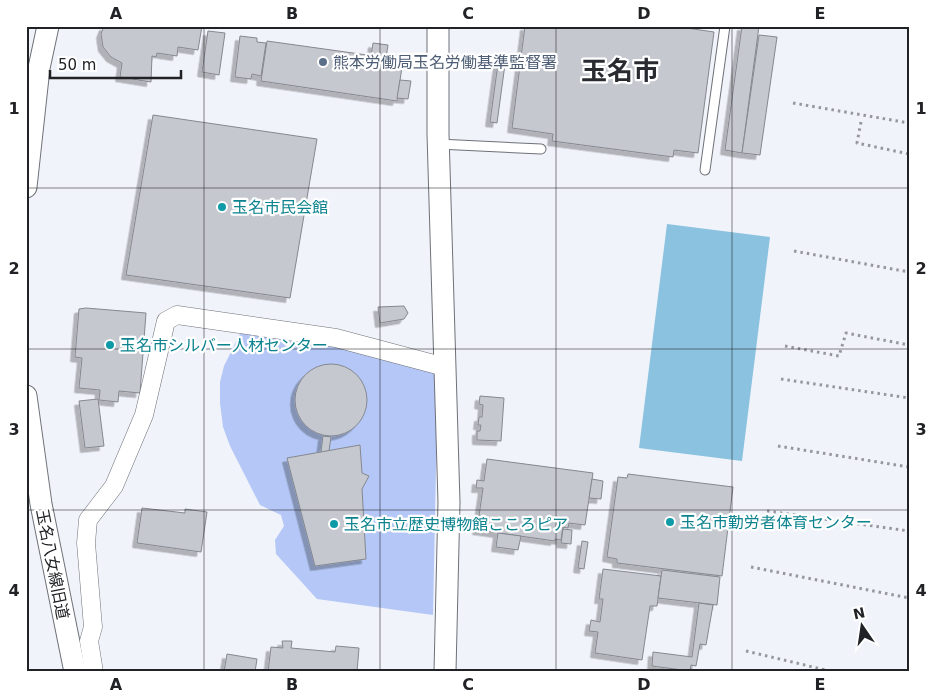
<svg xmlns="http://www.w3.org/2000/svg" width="935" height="698" font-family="'DejaVu Sans','Noto Sans JP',sans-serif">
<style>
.green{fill:#b4c7f6}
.water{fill:#8ac2e0}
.building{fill:#c5c8cf;stroke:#85888f;filter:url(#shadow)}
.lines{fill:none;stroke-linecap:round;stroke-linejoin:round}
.service-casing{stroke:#6e7177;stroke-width:11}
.minor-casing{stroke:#6e7177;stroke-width:19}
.tertiary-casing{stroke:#6e7177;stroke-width:23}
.path{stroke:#95979c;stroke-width:3;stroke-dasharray:2.5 4;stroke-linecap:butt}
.service{stroke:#fff;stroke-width:9}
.minor{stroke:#fff;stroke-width:18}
.tertiary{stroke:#fff;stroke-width:21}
.grid{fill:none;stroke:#212225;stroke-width:1;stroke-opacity:0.55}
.service-dot{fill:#5c6f8a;stroke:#fff;stroke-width:2}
.culture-dot{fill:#0f9aa8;stroke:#fff;stroke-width:2}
.labels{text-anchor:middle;stroke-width:4.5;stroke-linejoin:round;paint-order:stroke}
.service-label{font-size:16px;fill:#4e5e75;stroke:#fff;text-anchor:start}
.culture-label{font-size:16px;fill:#0d838f;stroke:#fff;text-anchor:start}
.street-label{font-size:16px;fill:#212225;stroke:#fff}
.town-label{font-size:26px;font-weight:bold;fill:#292b30;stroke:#fff}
.neatline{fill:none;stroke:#212225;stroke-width:2}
.grid-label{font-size:16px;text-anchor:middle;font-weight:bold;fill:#212225}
</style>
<defs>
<filter id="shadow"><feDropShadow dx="-4.5" dy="4.5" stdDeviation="0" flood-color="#0004"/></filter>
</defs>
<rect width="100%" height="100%" fill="#f0f3fa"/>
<path class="green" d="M242,330L333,342L438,371L433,615L317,599L276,554L275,540L284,526L281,515L260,505L230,446L223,427L220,403V382L224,366Z"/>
<path class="water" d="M667,224L770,237L742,461L639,448Z"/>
<g class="building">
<path d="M104,26H202L198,50L178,47L177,56L157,53L156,57L152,56L151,82L120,77L122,63L111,57L103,47L101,34Z"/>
<path d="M525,26H673L714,32L698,153L674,150L673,157L552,141L553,134L512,128Z"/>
<path d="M742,26H759L742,153L725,150Z"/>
<path d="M208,31L225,33L219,75L202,72Z"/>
<path d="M759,35L777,37L760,155L742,153Z"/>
<path d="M240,36L257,38V42L266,43L261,76L252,74L251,79L235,77Z"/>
<path d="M267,41L403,60L397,101L261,81Z"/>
<path d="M373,43L388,45L386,58L371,56Z"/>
<path d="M499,56L506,57L497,123L490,122Z"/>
<path d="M400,80L411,81L408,99L397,98Z"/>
<path d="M153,115L317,139L290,298L126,275Z"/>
<path d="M404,306L408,313L404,319L380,323L378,307Z"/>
<path d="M86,308L146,313L140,393L119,391L118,402L99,400L100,390L79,388L82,358L75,357L79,309Z"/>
<circle cx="331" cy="400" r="36"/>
<path d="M480,396L504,398L501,441L477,440V431H480L481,425H478L479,417H482L483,405L479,404Z"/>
<path d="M98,399L104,446L85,448L79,401Z"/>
<path d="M323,436L331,437L329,451L321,452Z"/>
<path d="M360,445L362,473L369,476L362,489L366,559L315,566L287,458Z"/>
<path d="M487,459L593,473L585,525L569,523L568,528L563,527L561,540L555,539V541L477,530L483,488H476L477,480L484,481Z"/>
<path d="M628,474L733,487L722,576L617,563V559L607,557L618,477L627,478Z"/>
<path d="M592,479L603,481L601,499L589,498Z"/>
<path d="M142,508L185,513V509L207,512L201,552L137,543Z"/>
<path d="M563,529L572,530L571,544L561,543Z"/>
<path d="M498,533L521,536L518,550L496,547Z"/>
<path d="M582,541L588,542L584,569L578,568Z"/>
<path d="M603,569L661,576L657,606H650L642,660L595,653L598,632L589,631L591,620L600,622L603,599H599Z"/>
<path d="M662,570L720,577L717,605L658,598Z"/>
<path d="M699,603L713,605L706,645L700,644L696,666L691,665L690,671L652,666L653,652L692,657Z"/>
<path d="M282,641H292L291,648L335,652L336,646L359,648L357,672H268L271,647L283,648Z"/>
<path d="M227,654L257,659L255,672H224Z"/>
</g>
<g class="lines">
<g class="service-casing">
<g id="service">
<path d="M438,144L541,149"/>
<path d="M705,170L725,26"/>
</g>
</g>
<g class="minor-casing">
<path id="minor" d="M94,672L89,641L93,627L86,543L88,520L114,486L144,415L166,321L177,315L336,338L445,367"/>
</g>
<g class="tertiary-casing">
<g id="tertiary">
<path d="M438,26V134L449,502L445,672"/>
<path d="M26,187L39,68L48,26"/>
<path d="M26,396L41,504L75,672"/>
</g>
</g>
<g class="path">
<path d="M793,103L909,123"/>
<path d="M861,122L857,143L909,154"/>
<path d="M794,251L909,272"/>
<path d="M785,346L839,356L846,333L909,345"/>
<path d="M781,379L909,398"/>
<path d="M778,446L909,467"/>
<path d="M767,511L909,531"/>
<path d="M751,567L909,598"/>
<path d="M746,651L834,672"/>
</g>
<use href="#service" class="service"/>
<use href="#minor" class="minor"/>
<use href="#tertiary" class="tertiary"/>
</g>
<path class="grid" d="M204,26V672M380,26V672M556,26V672M732,26V672M26,188H909M26,349H909M26,510H909"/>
<circle class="service-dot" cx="323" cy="62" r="5"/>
<g class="culture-dot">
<circle cx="222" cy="207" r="5"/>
<circle cx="110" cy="345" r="5"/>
<circle cx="670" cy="522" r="5"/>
<circle cx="334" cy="524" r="5"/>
</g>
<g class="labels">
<g class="service-label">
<text x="333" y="68">熊本労働局玉名労働基準監督署</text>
</g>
<g class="culture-label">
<text x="232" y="213">玉名市民会館</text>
<text x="120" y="351">玉名市シルバー人材センター</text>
<text x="680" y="528">玉名市勤労者体育センター</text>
<text x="344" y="530">玉名市立歴史博物館こころピア</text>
</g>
<g class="street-label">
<text transform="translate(53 564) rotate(79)" y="6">玉名八女線旧道</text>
</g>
<g class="town-label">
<text x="620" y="80">玉名市</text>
</g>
</g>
<rect width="935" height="698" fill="none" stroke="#ffffff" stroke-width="55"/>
<g transform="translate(862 626) rotate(347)" stroke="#ffffff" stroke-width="4" paint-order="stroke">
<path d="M0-4L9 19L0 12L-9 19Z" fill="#212225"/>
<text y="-8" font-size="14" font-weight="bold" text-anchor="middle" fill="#212225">N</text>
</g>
<path d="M50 70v8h131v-8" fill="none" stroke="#212225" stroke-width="2.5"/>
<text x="58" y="70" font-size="15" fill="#212225" stroke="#ffffff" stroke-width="4" paint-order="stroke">50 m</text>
<rect x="28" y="28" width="880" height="642" class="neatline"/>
<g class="grid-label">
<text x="116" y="19">A</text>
<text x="292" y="19">B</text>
<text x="468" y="19">C</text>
<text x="644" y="19">D</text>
<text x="820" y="19">E</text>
<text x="14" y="114">1</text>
<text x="921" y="114">1</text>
<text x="14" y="274">2</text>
<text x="921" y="274">2</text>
<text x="14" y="435">3</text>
<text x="921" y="435">3</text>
<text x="14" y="596">4</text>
<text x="921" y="596">4</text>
<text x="116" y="690">A</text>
<text x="292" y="690">B</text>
<text x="468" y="690">C</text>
<text x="644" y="690">D</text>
<text x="820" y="690">E</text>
</g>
</svg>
